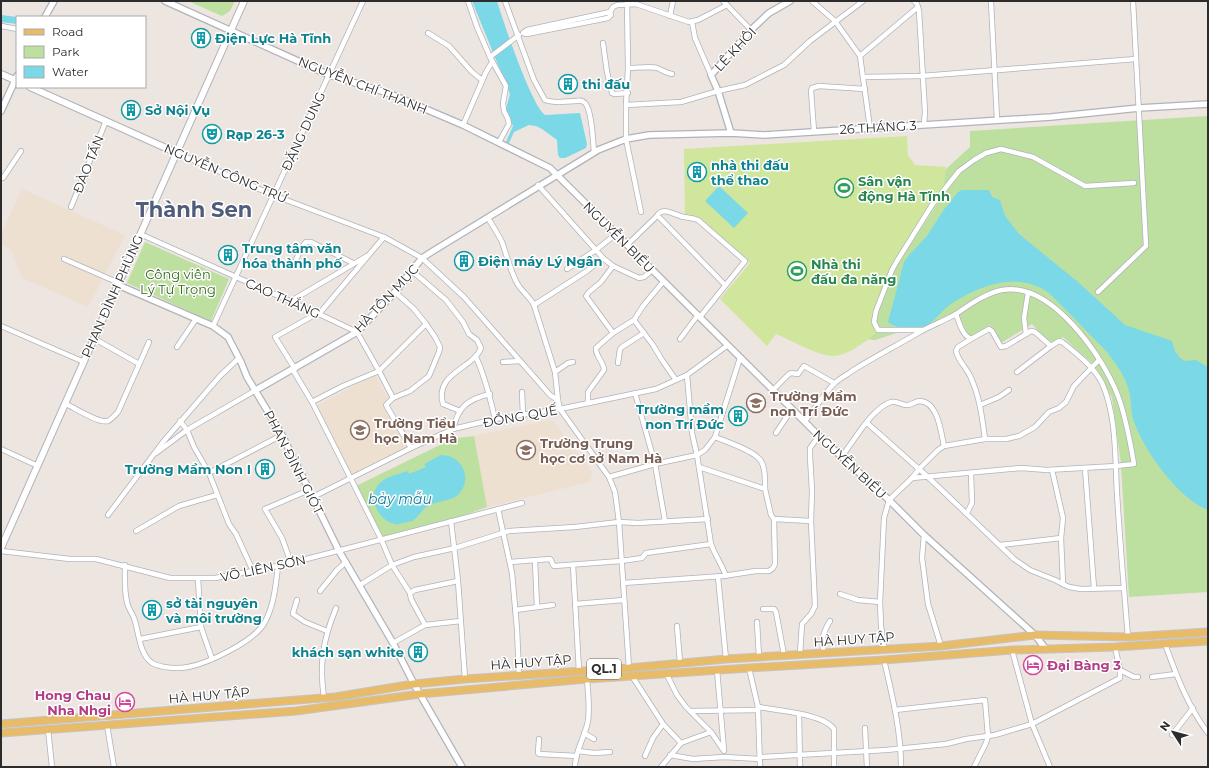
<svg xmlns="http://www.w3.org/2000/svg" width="1209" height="768" font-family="Montserrat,sans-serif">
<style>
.education{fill:#ede0d0}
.green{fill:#bddfa0}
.pitch{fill:#d0e69d}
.water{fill:#7ad8e7}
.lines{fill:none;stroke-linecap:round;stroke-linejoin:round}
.minor-casing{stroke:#b0b3bb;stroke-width:6}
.tertiary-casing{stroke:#b0b3bb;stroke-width:8}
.secondary-casing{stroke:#b0b3bb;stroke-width:8}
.primary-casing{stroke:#c4c4c4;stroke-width:9}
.minor{stroke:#fff;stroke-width:4.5}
.tertiary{stroke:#fff;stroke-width:5.5}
.secondary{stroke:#fff;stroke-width:6}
.primary{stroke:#e8bb69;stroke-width:7}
.labels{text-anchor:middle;stroke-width:3;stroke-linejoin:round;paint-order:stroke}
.shield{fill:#fff;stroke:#6b6b6b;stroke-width:1}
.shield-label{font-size:12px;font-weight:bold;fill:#2c2c2c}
.culture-label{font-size:13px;font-weight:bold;fill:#0d838f;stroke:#fff;text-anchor:start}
.street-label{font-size:13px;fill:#2c2c2c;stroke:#fff}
.leisure-label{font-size:13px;font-weight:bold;fill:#27864d;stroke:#fff;text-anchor:start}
.park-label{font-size:13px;fill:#376620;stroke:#fff}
.education-label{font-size:13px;font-weight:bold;fill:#785e54;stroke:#fff;text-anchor:start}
.hotel-label{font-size:13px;font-weight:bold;fill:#b23c85;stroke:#fff;text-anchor:start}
.water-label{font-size:14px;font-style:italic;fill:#177a96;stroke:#fff}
.town-label{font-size:21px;font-weight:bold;fill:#4f5c7a;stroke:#fff}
</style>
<rect width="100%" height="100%" fill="#ede5e0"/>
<g class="education">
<path d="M22,189L125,235L88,307L22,278L12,251L1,243V235Z"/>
<path d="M375,375L388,399L384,405L407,451L350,480L312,408Z"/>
<path d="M550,420L554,422L592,472L590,482L487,507L474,436Z"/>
</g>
<g class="green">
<path d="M188,1H235L230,11L222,16Z"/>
<path d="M1208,116V592L1129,597L1121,464L1112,398L1095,366L1063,337L1051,345L1032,324L1001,343L990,325L970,339L956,311L926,329L903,331L875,340L865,339L904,240L947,168L970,147V131Z"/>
<path d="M145,242L229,279L211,321L127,283Z"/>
<path d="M474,436L487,507L442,523L380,539L356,486L444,443L458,438Z"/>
</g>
<path class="pitch" d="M907,136L908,155L915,165L946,167L943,196L897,265L884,294L873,326L877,332C872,337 866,341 860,345C853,350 844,355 834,356C820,357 791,340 776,334L767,346L720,299L750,263L700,218L685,214L684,149Z"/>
<g class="water">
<path d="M472,1H497C503,21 531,105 545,115L580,113L587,144L586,148L565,158H560L558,155L557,140L542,129L536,126L529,125L514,132L509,143L506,142L513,126L512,124L507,116L506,109L510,94Z"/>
<path d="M1,15L17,17V24L1,22Z"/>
<path d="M719,186L748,213L734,228L705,201Z"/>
<path d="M962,190H989L992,197L1000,200L1005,216L1019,234L1078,282L1125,325L1172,341L1175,351L1180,358L1185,361L1196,360L1208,367V510C1178,499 1143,449 1133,419C1131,411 1131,403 1130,395C1127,379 1118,366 1108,354H1109C1093,338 1078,322 1062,306C1056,300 1049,292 1041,288C1011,272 972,289 947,307C941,312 935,320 929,324C917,331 898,330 888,322L904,262L909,255L927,236L943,211L958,192Z"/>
<path d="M441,455C462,455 473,478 459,494C453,501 436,501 428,506C422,509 418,518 412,521C410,522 406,522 403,523C400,524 397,525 394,524C378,520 366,496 380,483C387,476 399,474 408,471L409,474L426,467L424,464Z"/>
</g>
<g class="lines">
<g class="minor-casing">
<g id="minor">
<path d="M468,1L477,27L490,57L506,86L503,103L504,111L508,119L509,124L499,142"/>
<path d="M505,1L534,80L545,100C556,104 566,101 576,101C580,100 583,101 585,103C592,110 593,142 594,152"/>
<path d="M627,1L628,68L626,105V139L641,212"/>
<path d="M723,1L751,30"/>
<path d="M812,1L835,21L860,56L870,128"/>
<path d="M914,1L917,4L919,11L925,112L924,124"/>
<path d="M991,1L997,120"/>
<path d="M610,12L611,15L608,18L527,34L523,33L527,30L610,12L613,7L617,5L636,4L689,22L698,20L727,5"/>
<path d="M670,16L673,1"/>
<path d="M692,22L695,38L711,75"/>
<path d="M1,26L17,29"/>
<path d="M428,33L449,46L472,72L482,80"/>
<path d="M603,43L607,72L612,93L614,94L628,93"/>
<path d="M860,56L918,7"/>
<path d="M490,57L519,35"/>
<path d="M628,68C635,68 652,66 657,68C662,70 666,73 672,74"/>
<path d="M863,77L922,76L1136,59"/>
<path d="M626,105L681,102L718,91L745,85L784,65L810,41L863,1"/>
<path d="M463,125L486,72L492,62"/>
<path d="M814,131L811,91L812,88L819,86L865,89"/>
<path d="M177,153L273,195L384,237L422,258L464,297L529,371L550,395L558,400"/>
<path d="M3,178L21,151"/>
<path d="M538,185L603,258L613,266L639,278L644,277L652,270"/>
<path d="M71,207L106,121"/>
<path d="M657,216C662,205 676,216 684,217C689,218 693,218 698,220L745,261L700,317"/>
<path d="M488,218C493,226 498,234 502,242C507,256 510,270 517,283C522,292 530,297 534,305L555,372L558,400L560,409L609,477L615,492L619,522L629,668"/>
<path d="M140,234L319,314L357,332L379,371L393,398"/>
<path d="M627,245L657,216L660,218L725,285"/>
<path d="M64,259L119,283"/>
<path d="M294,265L301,248L306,242H311L353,263"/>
<path d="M613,266L601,282L589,292L586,296L613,333"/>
<path d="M567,269L596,250L616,234"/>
<path d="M411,270L446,300L463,322L469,334L477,340L481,348C473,369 434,373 443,404L460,411"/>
<path d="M395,292L414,309L426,324L435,337L440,347L439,352L429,376L410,391L393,398L386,405L411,448"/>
<path d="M1098,292L1146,246L1133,1"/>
<path d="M291,301L367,256"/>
<path d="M534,305L587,271L603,258"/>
<path d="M319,314L384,237"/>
<path d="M956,314C959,322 962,335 971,339L989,329L992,331L1001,347L1006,346L1031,331L1035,332L1051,346L1059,341L1062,342C1076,353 1094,367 1102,383C1117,416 1115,460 1117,494C1120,542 1124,590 1128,637"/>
<path d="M634,320L653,345L662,360L676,380"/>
<path d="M1,326L84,362"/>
<path d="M213,326L363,1"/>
<path d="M923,330H878L874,322L876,311L892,270L897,261L932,205L959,171L974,160L986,153L1001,149L1033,157L1085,186L1134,183"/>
<path d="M1026,334L1024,318L1028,293"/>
<path d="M95,339L139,364"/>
<path d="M680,339L698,315"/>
<path d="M971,339L958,347L956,351C958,361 967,368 971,378C980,398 982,417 985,439"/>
<path d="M177,347L196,319"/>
<path d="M476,357C485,377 490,397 495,419"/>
<path d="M503,362L520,361"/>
<path d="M618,363L620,349L622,347L644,333"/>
<path d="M295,369L275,337L318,313"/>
<path d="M293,370L312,402L351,479L381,539L392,565L410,593"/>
<path d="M555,372L568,363L573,362"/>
<path d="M1017,372L1051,346"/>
<path d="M687,375L692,433L697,455L711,544C715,555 722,565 726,576"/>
<path d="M773,390L789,374L791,373L798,374L804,366L834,383"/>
<path d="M522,392L523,415"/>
<path d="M635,393L655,464L665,521"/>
<path d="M312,402L343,386L379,371L426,324"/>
<path d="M588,403V392L604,370C604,362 595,356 596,348L613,333L634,320L643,306L663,282"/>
<path d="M66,404C75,408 99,424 108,421C112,419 115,415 118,412L149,342"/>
<path d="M980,405L999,397L1009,390"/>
<path d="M180,421L187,430L194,447L209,473L229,524L236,534L253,571"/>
<path d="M805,421C814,410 825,392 835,383C840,378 847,375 852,371C874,357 896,346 918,333C930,326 944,321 956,314C969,305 986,293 1002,290C1051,281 1103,356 1118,396C1126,417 1130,441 1134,464L1116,466L1047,470L1021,468L912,478"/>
<path d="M867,423L928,477L1014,559L1030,570L1055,580L1069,587L1081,589L1124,588"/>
<path d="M453,429C458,407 468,399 490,394"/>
<path d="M776,433L792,409"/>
<path d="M715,437C727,442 755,451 761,461C766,469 765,481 765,489"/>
<path d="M1,449L38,466"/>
<path d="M156,453L187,430L256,390"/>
<path d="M842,456C854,441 872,408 891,402C896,400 903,406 908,405C913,404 916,401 920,401C938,402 941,432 944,446"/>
<path d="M699,467L765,489L771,515L774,519L811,521"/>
<path d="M1085,468L1094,588"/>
<path d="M1052,470L1063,518L1061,538L1063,584"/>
<path d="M209,473L282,435"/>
<path d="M609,477L655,464L697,455L705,450L715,437L740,358"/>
<path d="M313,497L411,448L453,429L495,419L560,409L656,389L687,375L728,345"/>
<path d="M498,509L512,573L517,629L519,675"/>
<path d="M967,513L972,503L971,473"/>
<path d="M108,515L163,442L220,376L239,358"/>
<path d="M451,521L458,581L465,679"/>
<path d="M136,531L179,506L217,495"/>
<path d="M924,535L922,558L928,604L941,646"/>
<path d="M1000,545L1061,538"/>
<path d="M1,551L70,559H96L170,578H215L253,571L291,563L522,503"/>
<path d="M535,561L537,607"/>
<path d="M510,562L550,559L551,560L553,565L554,566L621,561L642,558L646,553L711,544"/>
<path d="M291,563L282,538L265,509L309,490"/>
<path d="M125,565C125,577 124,590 127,602C128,608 132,613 134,618C139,632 139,654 152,663C161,668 178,669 188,667C209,663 255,641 265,622C274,605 276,584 278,566"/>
<path d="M573,565L579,671"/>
<path d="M718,577L726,659"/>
<path d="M198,579L201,627L212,659"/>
<path d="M623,583L723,576L756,571H769L773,568L775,564L774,519"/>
<path d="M360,585L392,565L414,557L455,548L509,531L575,527L619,522L638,523L708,519"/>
<path d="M320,591L337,570L346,562"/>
<path d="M840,594L858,600L880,602"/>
<path d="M297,600L293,613V614L305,622L327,631"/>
<path d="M575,604L624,600"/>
<path d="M763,609H774L776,612L784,655"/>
<path d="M515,610L553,605"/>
<path d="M757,622L759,657"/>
<path d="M425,625L411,599L410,593L415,590L458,581"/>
<path d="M677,626L680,663"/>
<path d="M140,639L201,627"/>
<path d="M393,643L425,625L461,621"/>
<path d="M1165,644C1176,674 1188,707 1208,733"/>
<path d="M884,648L881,626L880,602L884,518L889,500L912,478L919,469L938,450L944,446L985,439H1006L1019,436L1035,427L1049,412L1059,408L1066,402L1074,386L1099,360"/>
<path d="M1012,650L1032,724L1050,767"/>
<path d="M824,653C821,640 823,632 830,621"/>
<path d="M800,654L802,624L811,614L815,606L811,521L812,491L810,456V448L819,436"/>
<path d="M884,660C892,695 901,730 901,767"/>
<path d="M749,668L758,707L760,767"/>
<path d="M717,670L724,750"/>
<path d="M1120,670L1134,677H1138"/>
<path d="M666,673L677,695L686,707L711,732L724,751"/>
<path d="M632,676L663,724L681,743"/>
<path d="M1152,677L1176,674"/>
<path d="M324,698C319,663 323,640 336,608"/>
<path d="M758,707C777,710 823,714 834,729V767"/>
<path d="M895,710L985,700L988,736L986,743L974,767"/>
<path d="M691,711L758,710"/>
<path d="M799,715L800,767"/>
<path d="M107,725L114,767"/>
<path d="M865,728L867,767"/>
<path d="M48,729L52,767"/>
<path d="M584,733L594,739"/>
<path d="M1172,735L1193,708"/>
<path d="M539,739L538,753L539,754L577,756"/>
<path d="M578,751L594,753L610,752"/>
<path d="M670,755L693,759L724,757L760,759"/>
<path d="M645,756L653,738L663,724"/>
<path d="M760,757L886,750L946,744L966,739L995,735L1032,724L1120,678V670L1115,647"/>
<path d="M575,767C575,751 585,737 588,721C590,707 588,693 587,679"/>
<path d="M661,767L681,743L711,732"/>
</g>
</g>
<g class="tertiary-casing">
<g id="tertiary">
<path d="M165,1L329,75L388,93L463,125L550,168L819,436L889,500L924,535L1035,635L1045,648"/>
<path d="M45,17L54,1"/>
<path d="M1,111L17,76"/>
<path d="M731,133L718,91L711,75L751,30L769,13L790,1"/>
<path d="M118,285L213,326L228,337L241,362L247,377L282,435L339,551L393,643L414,684L462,767"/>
<path d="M256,390L357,332L395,292L422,258L433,251L590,155L598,150L626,139L649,135L731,133L764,135L1051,117L1139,108L1208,104"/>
</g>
</g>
<g class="secondary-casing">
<g id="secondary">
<path d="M1,74L17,81"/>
<path d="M30,87L177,153"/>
<path d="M1,548L244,1"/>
</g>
</g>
<g class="primary-casing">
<g id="primary">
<path d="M1,724L335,697L414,684L465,679L629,668L726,659L941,646L1035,635L1128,637L1208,632"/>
<path d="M1,733L296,711L420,694L587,679L749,668L884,660L1012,650L1115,647L1208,641"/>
</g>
</g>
<use href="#minor" class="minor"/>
<use href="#tertiary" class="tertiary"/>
<use href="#secondary" class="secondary"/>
<use href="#primary" class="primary"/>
</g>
<defs>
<g id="building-ring" transform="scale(1)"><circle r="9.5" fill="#fff" stroke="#0f9aa8" stroke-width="1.5"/><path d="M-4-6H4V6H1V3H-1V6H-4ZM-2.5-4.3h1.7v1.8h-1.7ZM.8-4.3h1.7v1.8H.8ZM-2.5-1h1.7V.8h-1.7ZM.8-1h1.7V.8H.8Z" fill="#0f9aa8"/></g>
<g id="theatre-ring" transform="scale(1)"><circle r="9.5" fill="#fff" stroke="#0f9aa8" stroke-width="1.5"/><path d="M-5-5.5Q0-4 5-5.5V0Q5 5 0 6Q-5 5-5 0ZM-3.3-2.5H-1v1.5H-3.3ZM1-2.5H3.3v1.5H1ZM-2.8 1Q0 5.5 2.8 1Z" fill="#0f9aa8"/></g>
<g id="stadium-ring" transform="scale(1)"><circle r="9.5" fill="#fff" stroke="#2e9e5b" stroke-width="1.5"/><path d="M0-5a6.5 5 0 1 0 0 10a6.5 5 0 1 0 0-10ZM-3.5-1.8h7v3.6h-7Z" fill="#2e9e5b"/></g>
<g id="school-ring" transform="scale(1)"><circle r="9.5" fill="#fff" stroke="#8d6e63" stroke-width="1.5"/><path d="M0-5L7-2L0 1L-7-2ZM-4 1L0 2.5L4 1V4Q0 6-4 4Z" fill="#8d6e63"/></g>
<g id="hotel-ring" transform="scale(1)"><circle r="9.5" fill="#fff" stroke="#d1479c" stroke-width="1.5"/><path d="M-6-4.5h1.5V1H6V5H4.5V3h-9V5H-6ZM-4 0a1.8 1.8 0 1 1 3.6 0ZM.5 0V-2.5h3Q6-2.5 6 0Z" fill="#d1479c"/></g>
</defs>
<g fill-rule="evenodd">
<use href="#building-ring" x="201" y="38"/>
<use href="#building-ring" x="568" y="84"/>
<use href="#building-ring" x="131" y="110"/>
<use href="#theatre-ring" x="212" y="134"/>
<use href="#building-ring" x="697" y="172"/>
<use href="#stadium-ring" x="844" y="188"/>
<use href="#building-ring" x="228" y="255"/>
<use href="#building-ring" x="464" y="261"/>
<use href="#stadium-ring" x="797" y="271"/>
<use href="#school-ring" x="756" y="403"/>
<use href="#building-ring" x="738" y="416"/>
<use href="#school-ring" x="360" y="430"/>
<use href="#school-ring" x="526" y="450"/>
<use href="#building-ring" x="265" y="469"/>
<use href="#building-ring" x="152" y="610"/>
<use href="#building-ring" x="418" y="652"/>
<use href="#hotel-ring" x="1033" y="665"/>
<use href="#hotel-ring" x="125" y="702"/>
</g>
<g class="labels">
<rect class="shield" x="587" y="659" width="34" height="20" rx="3"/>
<g class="shield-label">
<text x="604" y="673">QL.1</text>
</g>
<g class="culture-label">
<text x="215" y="43">Điện Lực Hà Tĩnh</text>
<text x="582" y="89">thi đấu</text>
<text x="145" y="115">Sở Nội Vụ</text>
<text x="226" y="139">Rạp 26-3</text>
<text x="711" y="170">nhà thi đấu<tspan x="711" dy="15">thể thao</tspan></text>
<text x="242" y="253">Trung tâm văn<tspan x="242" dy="15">hóa thành phố</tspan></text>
<text x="478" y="266">Điện máy Lý Ngân</text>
<text x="724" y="414" text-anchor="end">Trường mầm<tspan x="724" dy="15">non Trí Đức</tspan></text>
<text x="251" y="474" text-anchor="end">Trường Mầm Non I</text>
<text x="166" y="608">sở tài nguyên<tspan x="166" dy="15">và môi trường</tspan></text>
<text x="404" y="657" text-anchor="end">khách sạn white</text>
</g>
<g class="street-label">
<text transform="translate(735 49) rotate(-47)" y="5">LÊ KHÔI</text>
<text transform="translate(363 85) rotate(21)" y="5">NGUYỄN CHÍ THANH</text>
<text transform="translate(878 127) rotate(-3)" y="5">26 THÁNG 3</text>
<text transform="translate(303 131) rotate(-65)" y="5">ĐẶNG DUNG</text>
<text transform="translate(88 164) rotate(-68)" y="5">ĐÀO TẤN</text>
<text transform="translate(226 173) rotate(23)" y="5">NGUYỄN CÔNG TRỨ</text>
<text transform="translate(619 237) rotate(45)" y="5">NGUYỄN BIỂU</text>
<text transform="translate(112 296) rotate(-66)" y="5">PHAN ĐÌNH PHÙNG</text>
<text transform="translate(283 298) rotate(24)" y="5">CAO THẮNG</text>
<text transform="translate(386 298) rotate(-47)" y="5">HÀ TÔN MỤC</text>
<text transform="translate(520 416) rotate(-10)" y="5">ĐỒNG QUẾ</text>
<text transform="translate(294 462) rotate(63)" y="5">PHAN ĐÌNH GIÓT</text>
<text transform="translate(850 464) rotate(43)" y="5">NGUYỄN BIỂU</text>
<text transform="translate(263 568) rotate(-12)" y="5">VÕ LIÊN SƠN</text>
<text transform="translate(854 639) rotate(-4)" y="5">HÀ HUY TẬP</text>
<text transform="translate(531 662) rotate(-4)" y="5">HÀ HUY TẬP</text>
<text transform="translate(209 695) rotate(-5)" y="5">HÀ HUY TẬP</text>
</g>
<g class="leisure-label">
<text x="858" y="186">Sân vận<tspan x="858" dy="15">động Hà Tĩnh</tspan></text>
<text x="811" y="269">Nhà thi<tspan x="811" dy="15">đấu đa năng</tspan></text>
</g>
<g class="park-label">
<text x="178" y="279">Công viên<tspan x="178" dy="15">Lý Tự Trọng</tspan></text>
</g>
<g class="education-label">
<text x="770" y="401">Trường Mầm<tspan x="770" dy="15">non Trí Đức</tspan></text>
<text x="374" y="428">Trường Tiểu<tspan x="374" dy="15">học Nam Hà</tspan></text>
<text x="540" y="448">Trường Trung<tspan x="540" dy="15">học cơ sở Nam Hà</tspan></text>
</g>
<g class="hotel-label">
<text x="1047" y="670">Đại Bàng 3</text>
<text x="111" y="700" text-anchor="end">Hong Chau<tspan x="111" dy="15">Nha Nhgi</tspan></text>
</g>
<g class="water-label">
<text x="400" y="504">bảy mẫu</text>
</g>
<g class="town-label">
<text x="194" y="217">Thành Sen</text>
</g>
</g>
<rect width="1209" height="768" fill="none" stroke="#2c2c2c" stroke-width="4"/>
<rect x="16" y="16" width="130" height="72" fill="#ffffff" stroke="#ababab"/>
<rect x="24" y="29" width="20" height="6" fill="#e8bb69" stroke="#ababab"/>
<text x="52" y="36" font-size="12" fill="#2c2c2c">Road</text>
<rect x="24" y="46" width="20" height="12" fill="#bddfa0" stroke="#ababab"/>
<text x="52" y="56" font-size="12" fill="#2c2c2c">Park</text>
<rect x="24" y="66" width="20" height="12" fill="#7ad8e7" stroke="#ababab"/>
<text x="52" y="76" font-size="12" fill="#2c2c2c">Water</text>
<g transform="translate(1173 732) rotate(306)" stroke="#ffffff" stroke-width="3" paint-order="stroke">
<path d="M0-3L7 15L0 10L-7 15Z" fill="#2c2c2c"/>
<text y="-6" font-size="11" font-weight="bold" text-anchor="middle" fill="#2c2c2c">N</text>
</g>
</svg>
